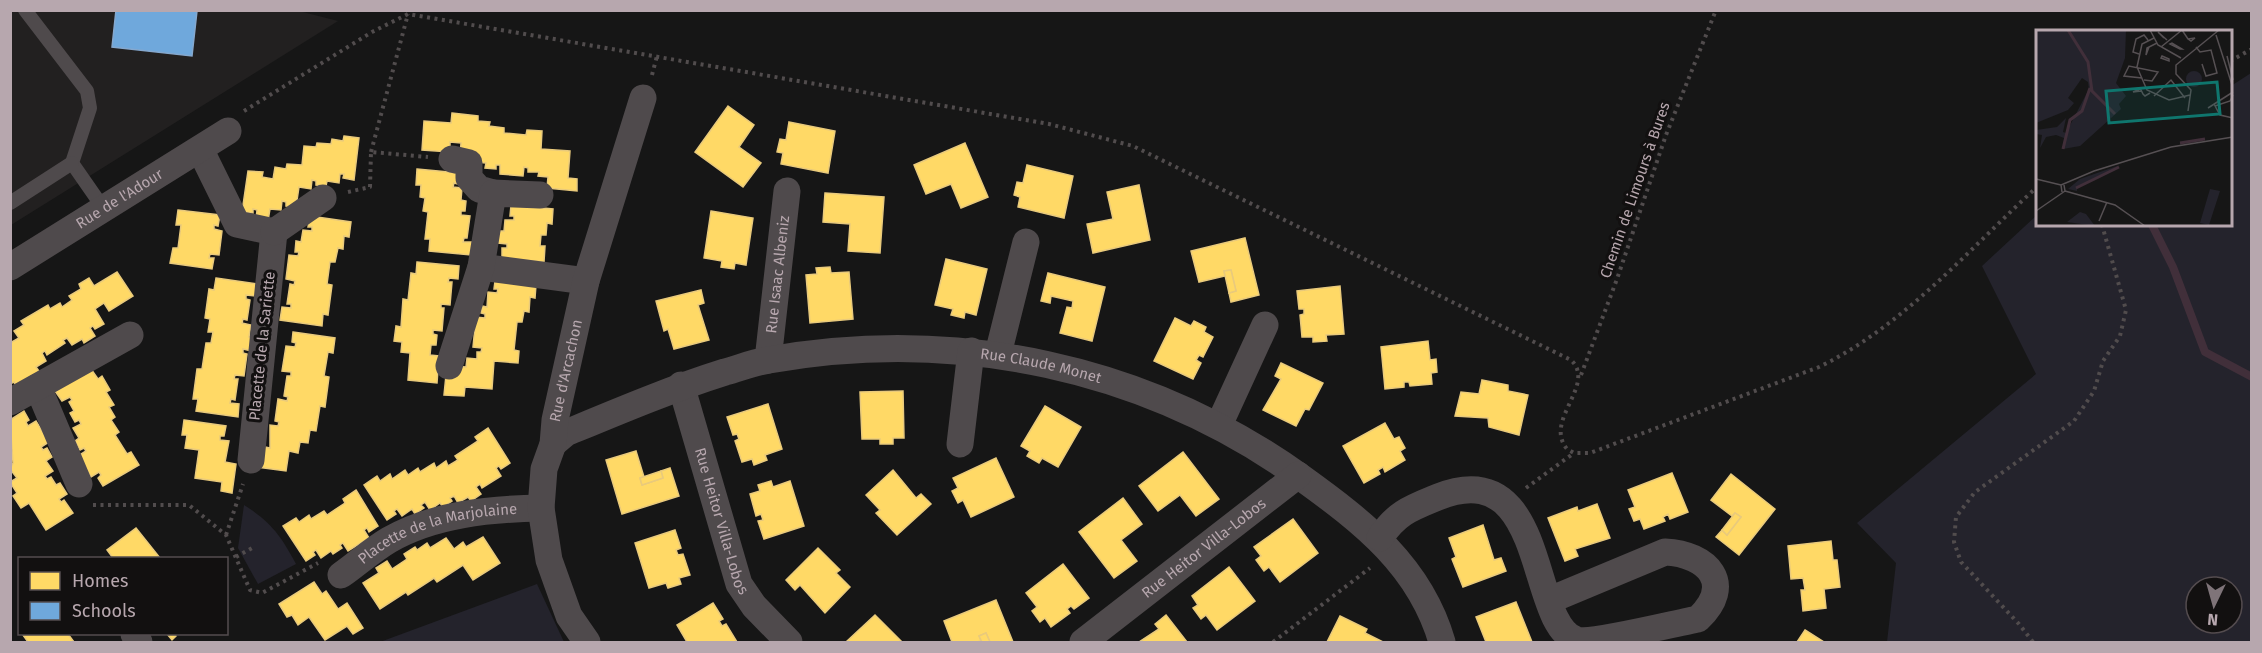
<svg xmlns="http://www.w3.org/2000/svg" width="2262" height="653" font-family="'Fira Sans',sans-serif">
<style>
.built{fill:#222020}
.green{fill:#24232c;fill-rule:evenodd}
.homes{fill:#ffd966;stroke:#e9ca7c;stroke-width:1.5}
.schools{fill:#6fa8dc;stroke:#85a8ce;stroke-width:1.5}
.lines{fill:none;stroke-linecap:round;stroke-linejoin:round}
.stream{stroke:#412f3a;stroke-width:8}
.path{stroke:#514c4d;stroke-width:4;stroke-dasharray:3 4.5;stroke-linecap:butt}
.lane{stroke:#4f4a4c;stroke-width:14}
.street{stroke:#4f4a4c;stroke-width:27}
.labels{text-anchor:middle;stroke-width:6;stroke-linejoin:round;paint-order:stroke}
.street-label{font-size:15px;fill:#b7a7ae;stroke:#121010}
.inset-river{fill:none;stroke:#412f3a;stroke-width:3}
.inset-road{fill:none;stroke:#565053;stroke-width:1.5}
.view{fill:#0f766e;fill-opacity:0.15;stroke:#0f766e;stroke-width:3}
.inset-edge{fill:none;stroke:#b7a7ae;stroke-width:3}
</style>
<rect width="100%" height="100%" fill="#161616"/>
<path class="built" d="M295,10L338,21L11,225V11Z"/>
<g class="green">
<path d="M2251,73V642H1887L1896,563L1857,523L2036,374L1982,266L2037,215V225H2230L2231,86ZM2196,587H2232V623H2196Z"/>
<path d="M244,505C271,522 281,536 296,564L258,584L238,548Z"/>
<path d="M537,584L564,642H380Z"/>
</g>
<g class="homes">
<path d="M728,106L754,125L739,147L761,163L743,187L695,152Z"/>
<path d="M452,113L478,116V121L490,122L489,126L504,128V133L526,135L527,130L542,131L541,149L570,151L568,178L577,179V191L547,188L548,177L538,176L539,172H528V168L524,167L523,176L500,174V165H496V169L485,168L486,163L474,162L460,156L461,143L450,142V152L422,150L424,121L451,123Z"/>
<path d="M789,122L835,131L828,173L781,164L783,153L777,152L780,139L786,140Z"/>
<path d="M344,136L359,138L354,180L343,178L344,174H340L339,183L327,181L326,186L316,185V181L312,180L311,189L299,187L296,207L286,206V202L282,201L281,210L270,209L268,221L256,219L257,210L253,209V213L242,212L248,171L263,172L262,177L273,179L275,167L286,169L287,164L302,165L304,146L316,147L317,143L331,144L332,139L343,141Z"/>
<path d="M965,143L988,197L961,208L951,184L926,194L914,165Z"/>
<path d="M1027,165L1073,176L1064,218L1018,207L1020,197L1014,195L1017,182L1023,183Z"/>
<path d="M417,169L459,173L458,184L454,183L453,187L462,188L461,200L466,201L465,211H461V215L470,216L467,238H464L463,242H472L471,255L429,251L430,239H425L428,212L423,211L425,198L420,197L421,185H416Z"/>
<path d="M1139,185L1150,240L1093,253L1087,224L1113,219L1107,192Z"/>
<path d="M825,193L884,197L880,253L848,251L850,224L823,222Z"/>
<path d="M511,205L553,209L552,224L547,223L546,235H541L540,246H545L544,262L502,258V248H507V244L498,243L499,231H504L505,220H514V216H510Z"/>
<path d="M178,210L220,215L218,226L214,225V229L222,231L219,255L210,254L209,258H214L212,269L170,263L173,248H178L181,225H176Z"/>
<path d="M711,211L753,218L746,265L735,263L734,269L721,267L722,261L704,258Z"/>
<path d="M310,216L351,222L349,237L344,236L343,249L338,248L335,262H330L327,284L332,285L328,315L323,314L322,326L280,320L282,307L291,308V304H287L290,284L294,285L295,281L286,279L289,255L298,256L299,252H295L296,241L301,242L303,230L312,231V227H308Z"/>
<path d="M1245,238L1259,295L1231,302L1229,293L1236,291L1231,270L1224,271L1225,276L1199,282L1191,251Z"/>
<path d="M946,259L987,269L976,315L965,312L964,318L951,315L953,309L935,305Z"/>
<path d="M417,262L459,266L458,279L449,278L448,282H452L450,305L441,304V308H444L442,331L433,330V334L437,335L436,345H431L430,355L439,356L437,383L408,380L410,353L401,352L402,342L394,341L396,326L401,327L403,299L408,300L411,273L416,274Z"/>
<path d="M830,267L831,273L849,272L853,319L810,323L806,275L817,274L816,268Z"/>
<path d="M1231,270L1236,291L1229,293L1224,271Z"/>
<path d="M117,272L133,296L109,311L104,303L95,309L104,324L95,329L93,326L90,328L95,336L84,343L82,339L72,345L67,338L63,340L65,343L47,355L45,351L42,353L46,361L36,367L41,374L20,392L14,382L10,384V343L19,338L14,331L24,325L21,321L48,305L50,309L60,303L62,307L72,300L69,296L81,289L79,284L89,278L94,286Z"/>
<path d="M1048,273L1105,287L1092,341L1060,333L1067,307L1072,308L1073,301L1051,296L1050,303L1041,301Z"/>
<path d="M216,278L257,284L255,296L246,295V299L250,300L247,320L243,319L242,323L251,325L249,337L254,338L252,351L243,349V353L247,354L244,376L235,375L234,379H238L235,400L231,399L230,403L239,404L238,417L196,411L198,399H193L197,369H202L206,343H211L213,332H208L210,319L205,318L209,289L214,290Z"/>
<path d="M495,281L536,285L535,298L530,297L529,312L524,311L522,322H517L514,350L519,351L518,363L494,361L492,389L465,387L464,396L444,395L446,375L454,366L466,367L467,358L477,359V352H481L482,348L473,347L476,317L485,318V314L481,313L482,306L487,307L488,292L497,293L498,289H494Z"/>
<path d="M1340,286L1344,334L1326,335L1327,341L1313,342V337H1302L1300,315L1304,314V309H1299L1297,291Z"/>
<path d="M701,290L704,303L698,305L709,340L674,349L668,329L664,331L656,301Z"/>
<path d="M1175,318L1191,326L1194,321L1206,327L1204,332L1213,337L1203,357L1199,355L1196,360L1201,363L1193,379L1154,361Z"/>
<path d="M293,332L335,338L333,353L328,352L324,376L329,377L325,407L320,406L316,431L310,430L308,443L300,442L298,453L289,451L286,471L257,467L260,446L270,448V425L278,426L279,422L275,421L278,399L287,401L288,397L284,396L287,376H291V372L282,371L286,346L295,347L296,343L292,342Z"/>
<path d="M1428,341L1430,360L1436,359L1437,372L1431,373L1432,384L1410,386L1409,382H1404V387L1385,389L1381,347Z"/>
<path d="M1281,363L1323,383L1309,410L1305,409L1296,426L1263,410L1281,379L1275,376Z"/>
<path d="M91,369L98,379L102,376L110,390L106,392L114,405L109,407L115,417L111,420L119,432L115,435L127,454L131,452L139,465L103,486L98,478L101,475L99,472L91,477L78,456L86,451L84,448L80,450L75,441L79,438L73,428L81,424L79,420L75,422L70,413L74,411L69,402L72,400L70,397L62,401L55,391Z"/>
<path d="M1482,380L1508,385V391L1528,395L1519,435L1489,427L1488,418L1455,416L1461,392L1479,394Z"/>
<path d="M903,391L904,438H893V444H880V439H862L860,392Z"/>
<path d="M768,404L782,449L765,455L767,460L754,465L752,459L742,462L735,441L739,439L737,434L733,435L727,417Z"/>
<path d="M1045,406L1081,427L1058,467L1042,458L1039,463L1027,456L1030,451L1021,446Z"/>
<path d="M24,411L29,420L26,422L28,426L36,421L49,442L41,447L43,450L47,448L52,457L46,461L53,471L45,476L47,479L51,477L56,485L60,483L67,494L59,499L61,502L64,500L73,513L46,530L29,503L21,508L13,496L17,493L10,482L17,478L10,469L13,463L10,420Z"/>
<path d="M184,420L226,426L224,436H220V440L229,441L225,462L236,464L232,493L221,491L222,482L195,478L199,450L185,448L187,435H182Z"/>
<path d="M1385,423L1394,439L1399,437L1405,448L1400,451L1405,460L1385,472L1383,467L1378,470L1380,474L1364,483L1343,446Z"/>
<path d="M488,428L510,463L501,469L499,466L496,468L501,476L482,488L480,484L476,487L481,494L471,501L468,497L458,503L454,496L450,498L452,501L443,507L440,503L430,510L425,502L421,505L424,508L415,514L412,509L402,516L397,509L394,511L396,514L387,520L364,485L377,476L380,481L390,474L392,479L405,470L408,475L418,468L420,472L434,463L436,468L446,461L448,466L458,460L455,456L478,441L475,437Z"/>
<path d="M636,451L644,477L640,478L642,485L663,478L661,471L670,468L679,496L622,514L606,460Z"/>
<path d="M1183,452L1219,499L1196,516L1180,495L1158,511L1139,486Z"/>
<path d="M996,458L1014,497L971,517L963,500L958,503L952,491L958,488L953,478Z"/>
<path d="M893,470L916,498L921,494L931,504L897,535L876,513L880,510L866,495Z"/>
<path d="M661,471L663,478L642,485L640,478Z"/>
<path d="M1672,473L1688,512L1670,519L1668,514L1663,517L1665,521L1644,529L1640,519L1634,521L1629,509L1635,507L1628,490Z"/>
<path d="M1731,474L1775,509L1739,555L1716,537L1722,530L1727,535L1741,517L1735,513L1732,516L1711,500Z"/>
<path d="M771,481L773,487L790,481L804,526L764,539L758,521L763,520L761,514L756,516L750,494L760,491L758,485Z"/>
<path d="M356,490L378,526L369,532L367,528L364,530L369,538L348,551L343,543L340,545L342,548L333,554L331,551L321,558L316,550L313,552L315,555L306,561L283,526L296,518L299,522L309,515L311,519L324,511L327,515L345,503L343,499Z"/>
<path d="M1123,498L1142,524L1121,540L1137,561L1114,578L1079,532Z"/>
<path d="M1597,504L1610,538L1575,549L1578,556L1565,561L1548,518L1577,507L1578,511Z"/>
<path d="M1735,513L1741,517L1727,535L1722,530Z"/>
<path d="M1293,519L1318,553L1280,582L1269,567L1264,571L1256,560L1261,556L1254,547Z"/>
<path d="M1483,525L1494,560L1501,558L1506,571L1463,587L1452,559L1456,557L1449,538Z"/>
<path d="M136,528L160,558H113L107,550Z"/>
<path d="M675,530L681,548L676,550L678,555L683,554L690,575L679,578L681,584L668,588L666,583L649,588L635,543Z"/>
<path d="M483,537L500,563L473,580L463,565L437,582L434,578L408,595L406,592L380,609L363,583L379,573L376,568L387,561L392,569L407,559L404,554L415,547L417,550L427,543L430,548L446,538L454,549L463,542L466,547Z"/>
<path d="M1831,541L1833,560H1837L1840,587L1824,589L1826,608L1803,611L1801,590H1805L1803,578L1791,579L1788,546Z"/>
<path d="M818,548L840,570L836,573L850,587L825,613L800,585L795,590L786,580Z"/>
<path d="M1063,564L1089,598L1074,609L1071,606L1067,609L1070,613L1051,627L1045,618L1040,622L1032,611L1037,607L1026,593Z"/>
<path d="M1229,567L1255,601L1217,630L1206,615L1201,619L1193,608L1198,605L1192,596Z"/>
<path d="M314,582L322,594L326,591L338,609L347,603L363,628L353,634L347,626L325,640L309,617L298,625L292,615L287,617L279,604Z"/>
<path d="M996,600L1013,642H990L986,633L979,636L981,641L977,642H952L944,621Z"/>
<path d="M1516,602L1532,642H1486L1476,617Z"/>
<path d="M713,603L723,619L719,621L722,626L726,624L737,642H687L677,625Z"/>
<path d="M875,615L902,642H846Z"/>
<path d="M1166,615L1187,642H1139L1159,629L1155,624Z"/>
<path d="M1340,616L1367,629L1365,633L1383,642H1327Z"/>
<path d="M1805,630L1824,642H1797Z"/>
<path d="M986,633L990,642H982L979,636Z"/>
<path d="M25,634H68L74,642H28L23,635Z"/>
<path d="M167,634H174L176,636L172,640Z"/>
</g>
<path class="schools" d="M116,10L197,11L192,56L112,47Z"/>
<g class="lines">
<path class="stream" d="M2152,225L2173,267L2205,352L2252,377"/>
<g class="path">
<path d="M2230,61L2252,49"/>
<path d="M652,75L657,56"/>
<path d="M244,111L372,32L408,14L1049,124L1133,146L1571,360C1597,385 1543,420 1567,449L1574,453H1590L1819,367C1905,325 1968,250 2037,187"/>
<path d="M371,152L408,14"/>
<path d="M348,192L370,187L371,152L428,157"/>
<path d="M1581,375L1617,279L1666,135L1716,10"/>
<path d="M1526,488L1574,453"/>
<path d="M93,505H189L226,535L250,590L262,593L318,563"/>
<path d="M226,535L243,484"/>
<path d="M236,557L252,548"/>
<path d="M1273,642L1370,568"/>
<path d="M2033,642L2019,624L1961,562L1954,542L1956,517L1975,492L2074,421L2094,391L2103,361L2120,336L2126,310L2102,225"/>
</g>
<g class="lane">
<path d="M25,10L87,91L90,108L72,163L104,209"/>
<path d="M10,203L72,163"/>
</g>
<g class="street">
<path d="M200,149L237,224L274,232L251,460"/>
<path d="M452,159L469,163V178L479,189L493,193"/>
<path d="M274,232L323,198"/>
<path id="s1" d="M10,267L228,131"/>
<path d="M481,267L586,281"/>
<path d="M998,354L1026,242"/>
<path id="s2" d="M768,360L787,191"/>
<path d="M449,366L481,267L493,193L540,195"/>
<path id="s3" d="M681,385L739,584L754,606L789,642"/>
<path d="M38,387L79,484"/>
<path d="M10,402L130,335"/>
<path d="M1219,425L1265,325"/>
<path id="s4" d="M553,444L566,433C619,411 671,389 725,372C740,368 754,362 769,360C957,327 1146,366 1302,478C1363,522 1420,566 1442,642"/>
<path d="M960,444L971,351"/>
<path d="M1380,538C1396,513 1411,508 1438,497C1550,453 1527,626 1577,640C1593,644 1676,623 1698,619C1735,584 1708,554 1665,552L1550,600"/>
<path id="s5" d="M341,575C357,564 372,550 389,540C434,514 490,509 541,508"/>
<path d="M134,634L139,642"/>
<path id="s6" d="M587,642L569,616L549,560L541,508L544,469L553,444L555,420L586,281L643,98"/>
<path id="s7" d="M1083,642L1298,475"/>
</g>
</g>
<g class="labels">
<g class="street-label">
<text transform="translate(1635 190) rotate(-71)" y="5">Chemin de Limours à Bures</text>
<text dy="5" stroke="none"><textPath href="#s1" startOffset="129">Rue de l'Adour</textPath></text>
<text dy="5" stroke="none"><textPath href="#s2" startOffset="86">Rue Isaac Albeniz</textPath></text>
<text transform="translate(262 346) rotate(-84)" y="5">Placette de la Sariette</text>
<text dy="5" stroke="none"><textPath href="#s4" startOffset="507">Rue Claude Monet</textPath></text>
<text dy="5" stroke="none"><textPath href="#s6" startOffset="284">Rue d'Arcachon</textPath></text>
<text dy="5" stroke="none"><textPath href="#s3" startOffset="142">Rue Heitor Villa-Lobos</textPath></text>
<text dy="5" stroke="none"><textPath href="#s5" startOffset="108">Placette de la Marjolaine</textPath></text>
<text dy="5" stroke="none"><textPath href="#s7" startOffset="153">Rue Heitor Villa-Lobos</textPath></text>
</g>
</g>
<g transform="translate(2036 30)">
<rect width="196" height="196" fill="#161616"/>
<path d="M0,0H90L89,28L80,53L90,66L83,74L85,79L44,116L27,119L28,108L20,105L10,107L4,118L6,105L0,104V100L21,97L30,88L27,102L30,103L53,59L52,52L46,48L32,68L38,73L32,80L0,93ZM150 49a8 8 0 1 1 16 0a8 8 0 1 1-16 0ZM84,135L41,157V161L32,159L44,149ZM174,159L184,161L173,195L164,193ZM44,182L50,184L59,196L31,192Z" fill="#24232c"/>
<path class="inset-river" d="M32,0L52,32L56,61L79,84M144,113L169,109M27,119L34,90L46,81L54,58M40,158L83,137"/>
<path class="inset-road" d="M114,0L122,15L145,28M146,0L152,9L159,8L155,11L152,9M180,5L196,55M118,8L106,14L101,37L111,60L133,70L154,65M128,8L122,2L131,10M134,14L136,13L146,19H144ZM113,17L110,25L111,18L121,13M125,17L146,0M160,17L164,22L175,20L181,43L170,46L166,34M103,24L97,22L100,9L108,5L112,10M126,26L133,29V31L125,28ZM191,26L197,50M106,48L88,46L93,36L122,42L116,51L108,50M105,61L97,62L104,59L105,60L107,64L109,66L114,63M118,66L135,50L149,68M178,74L184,85L197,88M179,76L194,71L197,65M172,78L197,62M152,81L155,60L140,44V35L183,0M0,149L25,155M29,161L79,175L109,196M26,162L25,155L58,141L135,117L197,107M0,181L29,161L28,155M63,191L71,172"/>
<path class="view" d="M181,52L184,84L73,93L70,61Z"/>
<rect width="196" height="196" class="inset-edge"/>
</g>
<rect width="2262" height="653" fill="none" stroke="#b7a7ae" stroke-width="24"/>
<rect x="18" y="557" width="210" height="78" fill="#121010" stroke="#544c4f" stroke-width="1.5"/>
<rect x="30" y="572" width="30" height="18" fill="#ffd966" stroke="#544c4f" stroke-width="1.5"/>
<text x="72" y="587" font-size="18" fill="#b7a7ae">Homes</text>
<rect x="30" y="602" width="30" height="18" fill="#6fa8dc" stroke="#544c4f" stroke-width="1.5"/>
<text x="72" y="617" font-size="18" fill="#b7a7ae">Schools</text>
<g transform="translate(2214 605) rotate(185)"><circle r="28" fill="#121010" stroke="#544c4f" stroke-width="1.5"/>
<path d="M0-4.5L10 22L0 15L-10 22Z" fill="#7f7479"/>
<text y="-9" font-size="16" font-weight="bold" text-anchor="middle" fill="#b7a7ae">N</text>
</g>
</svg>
